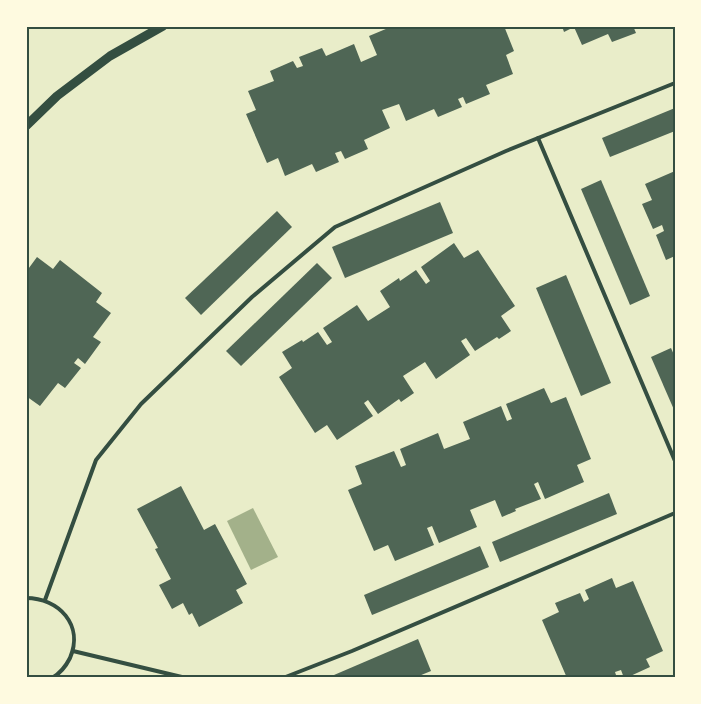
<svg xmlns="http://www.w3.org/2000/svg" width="701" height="704" font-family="Roboto,sans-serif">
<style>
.water{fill:#a3b18a}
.building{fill:#4f6655}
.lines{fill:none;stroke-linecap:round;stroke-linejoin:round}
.service{stroke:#344e41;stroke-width:4}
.tertiary{stroke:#344e41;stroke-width:9}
.neatline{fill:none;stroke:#344e41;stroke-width:2}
</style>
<rect width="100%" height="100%" fill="#e9edc9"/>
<path class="water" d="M253,508L278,557L251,570L227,521Z"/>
<g class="building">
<path d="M393,26H504L514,51L506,55L513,74L486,85L490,94L466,104L463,97L458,99L462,107L438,117L434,109L406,121L399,104L382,110L390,128L364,140L368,149L345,159L341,151L335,153L339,162L316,172L312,164L285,176L278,158L267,163L246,114L256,110L248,91L274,81L270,71L293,61L297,68L303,66L299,57L322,48L326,56L354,44L361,62L377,55L369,36Z"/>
<path d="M562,26H633L636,33L612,42L608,34L582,45L574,27L564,32Z"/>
<path d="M675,108V131L610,157L602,138Z"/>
<path d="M675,171V256L666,260L656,235L664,231L662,225L653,229L642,204L652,200L645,184Z"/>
<path d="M601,180L650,296L630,305L581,189Z"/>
<path d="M440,202L453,233L345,278L332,247Z"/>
<path d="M277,211L292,227L201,315L185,298Z"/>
<path d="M454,243L464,258L478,250L515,306L501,316L511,331L499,339L497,337L475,351L466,338L461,341L470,355L436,379L425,362L403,376L414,393L401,402L399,399L378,414L368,400L364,403L373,416L337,440L327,425L315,433L279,377L292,368L282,352L302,340L303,342L318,332L327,345L332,342L323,328L357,305L368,321L390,307L380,291L399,278L400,281L416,270L426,284L430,281L421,267Z"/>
<path d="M37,257L53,269L60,260L102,293L96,302L111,313L93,337L101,342L85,364L78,358L74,363L81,368L65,388L58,383L40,406L26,396V272Z"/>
<path d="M317,263L332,278L241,366L226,351Z"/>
<path d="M566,275L611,383L581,396L536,288Z"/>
<path d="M671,348L675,357V412L651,357Z"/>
<path d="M544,388L551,403L566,397L591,459L577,465L584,482L545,499L538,482L534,484L541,499L515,509L516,511L502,517L495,500L470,510L477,527L439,543L432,526L427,528L434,545L395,561L388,545L374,551L348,490L362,484L355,466L394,451L401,467L406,465L400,449L438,433L444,449L470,439L463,422L501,406L507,421L512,419L506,404Z"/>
<path d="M181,486L204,530L215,524L247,584L236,590L243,603L199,627L192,613L189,615L183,603L172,609L159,585L171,579L155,549L158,548L137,509Z"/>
<path d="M609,493L617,514L500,562L492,542Z"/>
<path d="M480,546L489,567L372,615L364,595Z"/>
<path d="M612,578L616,588L633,581L663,651L646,659L650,667L626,678H624L621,670L615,672L617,678H567L542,620L559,612L555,603L580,593L584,602L589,599L585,590Z"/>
<path d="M418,639L431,671L414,678H327Z"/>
</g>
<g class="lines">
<g class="service">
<path d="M538,138L675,461"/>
<path d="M26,598C59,598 84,625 70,658C66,666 61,673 52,678"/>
<path d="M45,600L96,460L141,404L252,297L335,227L506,151L675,83"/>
<path d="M73,651L186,678"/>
<path d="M283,678L352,651L675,513"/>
</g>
<path class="tertiary" d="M26,126L57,96L110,56L163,26"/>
</g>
<rect width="701" height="704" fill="none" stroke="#fefae0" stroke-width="55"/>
<rect x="28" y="28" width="646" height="648" class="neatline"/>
</svg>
